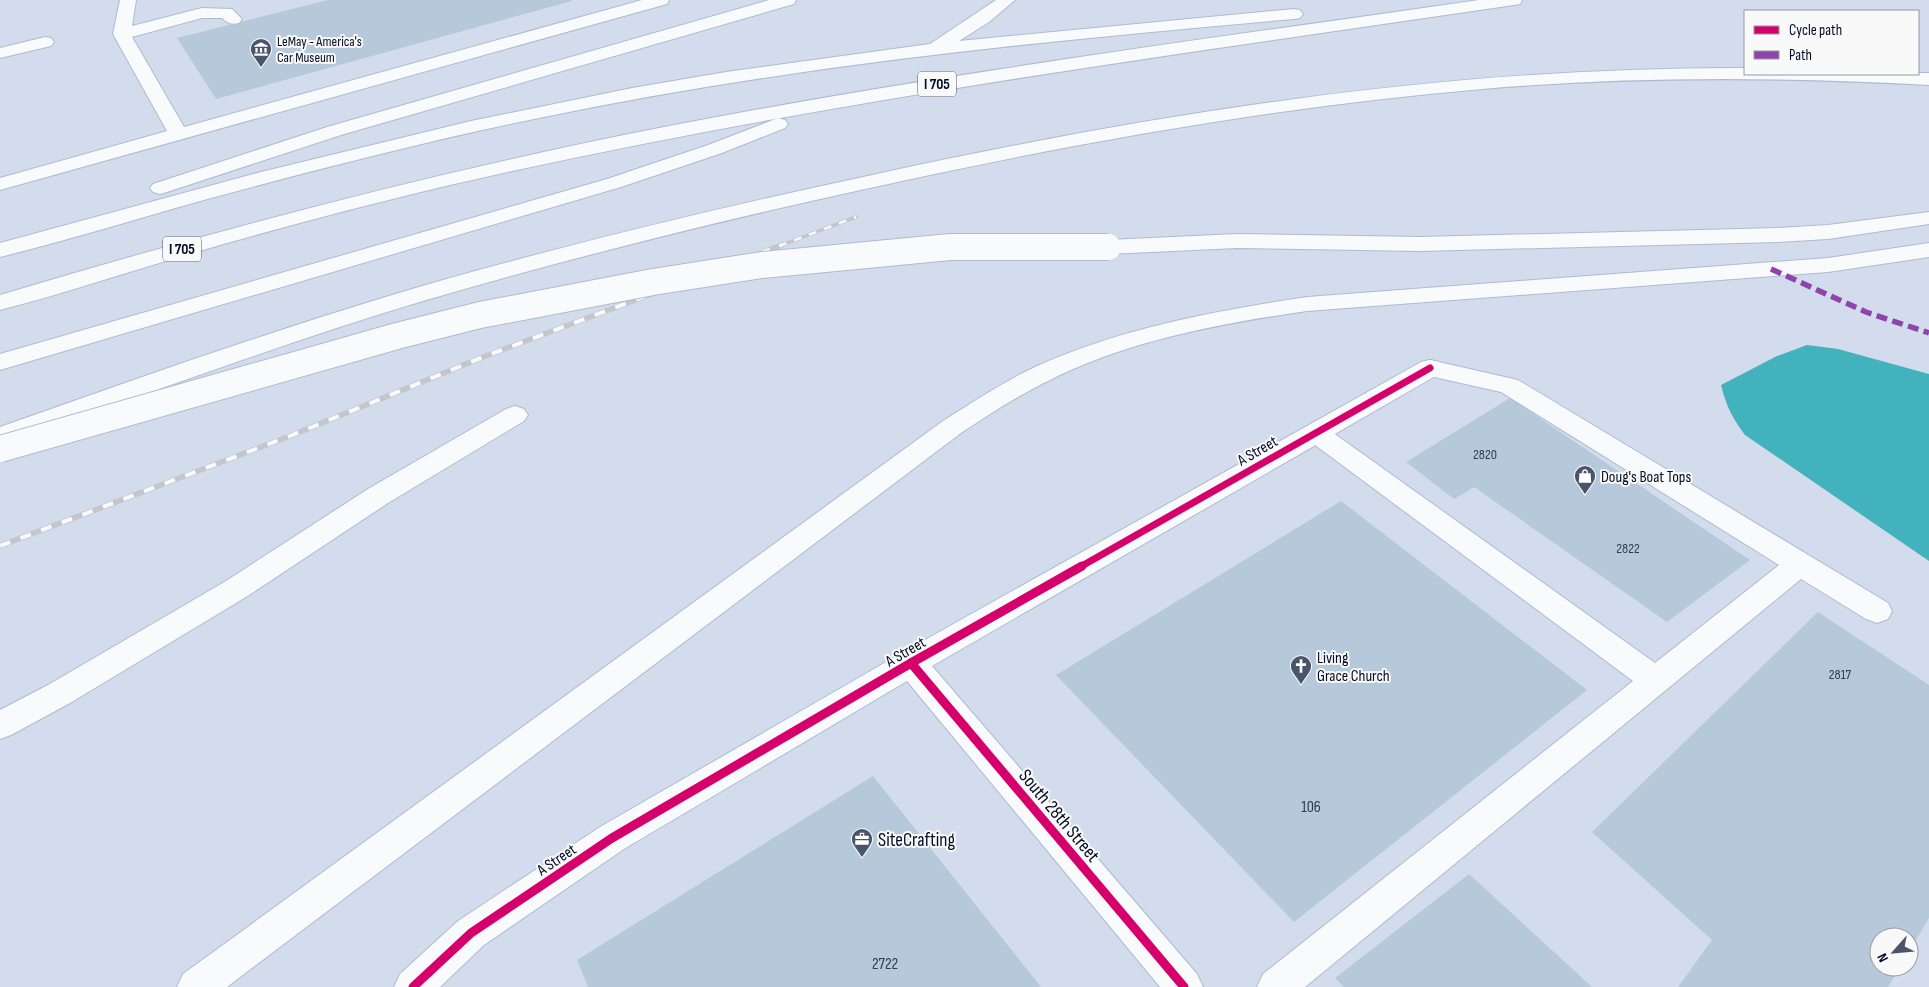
<svg xmlns="http://www.w3.org/2000/svg" width="1929" height="987" font-family="'Sofia Sans Condensed',sans-serif">
<style>
.water{fill:#42b3bc}
.building{fill:#b5c9db}
.lines{fill:none;stroke-linecap:round;stroke-linejoin:round}
.service-casing{stroke:#aebbcf;stroke-width:2}
.minor-casing{stroke:#aebbcf;stroke-width:2}
.motorway-casing{stroke:#aebbcf;stroke-width:2}
.service{fill:#f8fafc;fill-rule:evenodd}
.minor{fill:#f8fafc;fill-rule:evenodd}
.motorway{fill:#f8fafc;fill-rule:evenodd}
.rail-far1-casing{stroke:#c3c6cc;stroke-width:4}
.rail-casing{stroke:#c3c6cc;stroke-width:5.5}
.rail-far1{stroke:#f9f9f9;stroke-width:2.5;stroke-dasharray:8;stroke-linecap:butt}
.rail{stroke:#f9f9f9;stroke-width:4;stroke-dasharray:11;stroke-linecap:butt}
.motorway-bridge-casing{stroke:#aebbcf;stroke-width:28;stroke-linecap:butt}
.motorway-bridge{stroke:#f8fafc;stroke-width:26}
.quiet{stroke:#8e44ad;stroke-width:5.5;stroke-dasharray:11 5.5;stroke-linecap:butt}
.cycleway-far1-casing{stroke:#f9f9f9;stroke-width:10}
.cycleway-casing{stroke:#f9f9f9;stroke-width:12}
.cycleway-far1{stroke:#d6006c;stroke-width:7}
.cycleway{stroke:#d6006c;stroke-width:9}
.labels{text-anchor:middle;stroke-width:4;stroke-linejoin:round;paint-order:stroke}
.far-poi-label{font-size:14px;fill:#010b24;stroke:#f9f9f9;text-anchor:start}
.number-label{font-size:14px;fill:#2f3c53}
.shield{fill:#f9f9f9;stroke:#4b5264;stroke-width:1}
.shield-label{font-size:15px;font-weight:bold;fill:#010b24}
.street-label{font-size:16px;fill:#010b24;stroke:#f9f9f9}
.poi-label{font-size:16px;fill:#010b24;stroke:#f9f9f9;text-anchor:start}
.near-number-label{font-size:16px;fill:#2f3c53}
.near-street-label{font-size:19px;fill:#010b24;stroke:#f9f9f9}
.near-poi-label{font-size:19px;fill:#010b24;stroke:#f9f9f9;text-anchor:start}
</style>
<rect width="100%" height="100%" fill="#d2dcec"/>
<path class="water" d="M1807,345L1838,349L1929,374V561L1745,435C1732,418 1726,405 1721,385L1777,356Z"/>
<g class="building">
<path d="M328,0H571L572,1L216,99L177,38Z"/>
<path d="M1510,398L1750,560L1667,622L1474,487L1454,499L1406,462Z"/>
<path d="M1341,501L1587,690L1294,922L1056,675Z"/>
<path d="M1818,612L1929,685V918L1909,952V937H1879V967H1900L1888,987H1678L1712,940L1592,832Z"/>
<path d="M873,776L1041,987H588L577,960Z"/>
<path d="M1469,874L1592,987H1344L1335,978Z"/>
</g>
<g class="lines">
<g class="service-casing">
<g id="service">
<path d="M120,0H136L132,26L202,8L232,9L242,19L239,23C231,25 228,23 222,18H202L132,37L184,127L642,0H669L667,4L0,190V178L167,131L113,34Z"/>
<path d="M45,37L51,38L54,42L51,46L0,58V48Z"/>
<path d="M1430,360L1518,380L1888,603L1892,611L1888,619L1877,623L1866,619L1801,579L1305,987H1257L1263,974L1633,681L1307,439L1303,433L1307,427L1316,424L1325,427L1655,663L1779,565L1501,392L1421,374L1418,368L1421,362Z"/>
<path d="M515,406L524,409L528,415L524,421L388,503L246,597L70,703L11,735L0,739V710L48,685L226,581L368,489L506,409Z"/>
</g>
</g>
<g class="minor-casing">
<path id="minor" d="M1430,360L1439,362L1442,368L1439,374L932,666L1197,974L1203,987H1160L907,681L624,849L484,945L440,987H394L400,974L458,921L600,827L900,654L1421,362Z"/>
</g>
<g class="motorway-casing">
<g id="motorway">
<path d="M769,0H796L794,4L341,135L167,192L160,194L153,192L150,188L153,184L327,127Z"/>
<path d="M996,0H1015L989,22L959,41L1294,9L1300,10L1303,14L1300,18L1294,19C1041,41 788,66 539,118C426,141 315,170 204,200C136,219 69,240 0,257V243L261,172L471,121L632,88L726,72L930,44Z"/>
<path d="M1479,0H1522L1520,4L1514,5C1181,54 847,98 517,170C406,194 296,223 186,255C124,273 63,294 0,310V295C220,229 443,170 669,126C937,74 1208,39 1479,0Z"/>
<path d="M1745,68V74L1929,73V85C1780,77 1631,76 1483,89C1271,107 1063,145 856,191C711,223 566,259 423,301C325,330 228,365 131,399C88,414 44,432 0,445V427C130,381 260,335 392,295C547,249 705,211 863,177C1154,113 1447,67 1745,68Z"/>
<path d="M778,118L785,120L788,124L785,128L722,153L621,187L0,370V354L607,179L708,145Z"/>
<path d="M1929,212V224L1828,239L1778,242L1420,251L1237,248L1108,254L1100,252L1097,247L1100,242L1108,240L1237,234L1420,237L1778,228L1828,225Z"/>
<path d="M1929,243V257L1828,272L1307,311C1219,324 1130,340 1050,380C1019,395 990,414 961,433L227,987H177L183,974L943,421C973,402 1003,382 1035,367C1121,328 1214,311 1307,297L1828,258Z"/>
</g>
</g>
<use href="#service" class="service"/>
<use href="#minor" class="minor"/>
<use href="#motorway" class="motorway"/>
<g class="rail-far1-casing">
<path id="rail-far1" d="M779,246L856,217"/>
</g>
<g class="rail-casing">
<path id="rail" d="M0,546L290,436L483,357L782,245"/>
</g>
<use href="#rail-far1" class="rail-far1"/>
<use href="#rail" class="rail"/>
<g class="motorway-bridge-casing">
<path id="motorway-bridge" d="M0,449L397,336L480,315L653,282L762,265L950,247H1108"/>
</g>
<use href="#motorway-bridge" class="motorway-bridge"/>
<path class="quiet" d="M1771,269L1866,312L1929,333"/>
<g class="cycleway-far1-casing">
<path id="cycleway-far1" d="M1080,567L1430,368"/>
</g>
<g class="cycleway-casing">
<g id="cycleway">
<path d="M911,663L1184,987"/>
<path d="M413,987L471,933L612,838L911,663L1082,566"/>
</g>
</g>
<use href="#cycleway-far1" class="cycleway-far1"/>
<use href="#cycleway" class="cycleway"/>
</g>
<defs>
<g id="museum-pin" transform="scale(1.125)"><path d="M0 17L-7.5 6A9.5 9.5 0 1 1 7.5 6Z" fill="#4a546a" stroke="#f9f9f9"/><path d="M0-6L6-3V-2H-6V-3ZM-5-1h2V3h-2ZM-1-1h2V3h-2ZM3-1h2V3H3ZM-6 4H6V6H-6Z" fill="#fff"/></g>
<g id="shop-pin" transform="scale(1.125)"><path d="M0 17L-7.5 6A9.5 9.5 0 1 1 7.5 6Z" fill="#4a546a" stroke="#f9f9f9"/><path d="M-5-2.5h2.3a2.7 3.5 0 0 1 5.4 0H5L5.5 6h-11ZM-1.5-2.5h3a1.5 2.3 0 0 0-3 0Z" fill="#fff"/></g>
<g id="church-pin" transform="scale(1.125)"><path d="M0 17L-7.5 6A9.5 9.5 0 1 1 7.5 6Z" fill="#4a546a" stroke="#f9f9f9"/><path d="M-1.2-6h2.4v3.5h3.3v2.4h-3.3V6h-2.4V-.1h-3.3v-2.4h3.3Z" fill="#fff"/></g>
<g id="office-pin" transform="scale(1.125)"><path d="M0 17L-7.5 6A9.5 9.5 0 1 1 7.5 6Z" fill="#4a546a" stroke="#f9f9f9"/><path d="M-6-3h4V-5.5h4V-3h4V5H-6ZM-1-4.5V-3h2v-1.5ZM-6 0V1H6V0Z" fill="#fff"/></g>
</defs>
<g fill-rule="evenodd">
<use href="#museum-pin" x="261" y="49"/>
<use href="#shop-pin" x="1585" y="476"/>
<use href="#church-pin" x="1301" y="666"/>
<use href="#office-pin" x="862" y="839"/>
</g>
<g class="labels">
<g class="far-poi-label">
<text x="277" y="46">LeMay - America's<tspan x="277" dy="16">Car Museum</tspan></text>
</g>
<g class="number-label">
<text x="1485" y="459">2820</text>
<text x="1628" y="553">2822</text>
<text x="1840" y="679">2817</text>
</g>
<g class="shield">
<rect x="918" y="71.5" width="38" height="25" rx="4"/>
<rect x="163" y="236.5" width="38" height="25" rx="4"/>
</g>
<g class="shield-label">
<text x="937" y="89">I 705</text>
<text x="182" y="254">I 705</text>
</g>
<g class="street-label">
<text transform="translate(1257 450) rotate(-30)" y="6">A Street</text>
<text transform="translate(905 651) rotate(-30)" y="6">A Street</text>
<text transform="translate(556 859) rotate(-34)" y="6">A Street</text>
</g>
<g class="poi-label">
<text x="1601" y="482">Doug's Boat Tops</text>
<text x="1317" y="663">Living<tspan x="1317" dy="18">Grace Church</tspan></text>
</g>
<g class="near-number-label">
<text x="1311" y="812">106</text>
<text x="885" y="969">2722</text>
</g>
<g class="near-street-label">
<text transform="translate(1060 815) rotate(50)" y="7">South 28th Street</text>
</g>
<g class="near-poi-label">
<text x="878" y="846">SiteCrafting</text>
</g>
</g>
<rect x="1744" y="10" width="175" height="65" fill="#f9f9f9" stroke="#969aa4"/>
<rect x="1754" y="26" width="25" height="8" fill="#d6006c" stroke="#969aa4"/>
<text x="1789" y="35" font-size="15" fill="#010b24">Cycle path</text>
<rect x="1754" y="51" width="25" height="8" fill="#8e44ad" stroke="#969aa4"/>
<text x="1789" y="60" font-size="15" fill="#010b24">Path</text>
<g transform="translate(1894 952) rotate(243)"><circle r="24" fill="#f9f9f9" stroke="#969aa4"/>
<path d="M0-4L9 19L0 12L-9 19Z" fill="#4a546a"/>
<text y="-8" font-size="14" font-weight="bold" text-anchor="middle" fill="#010b24">N</text>
</g>
</svg>
